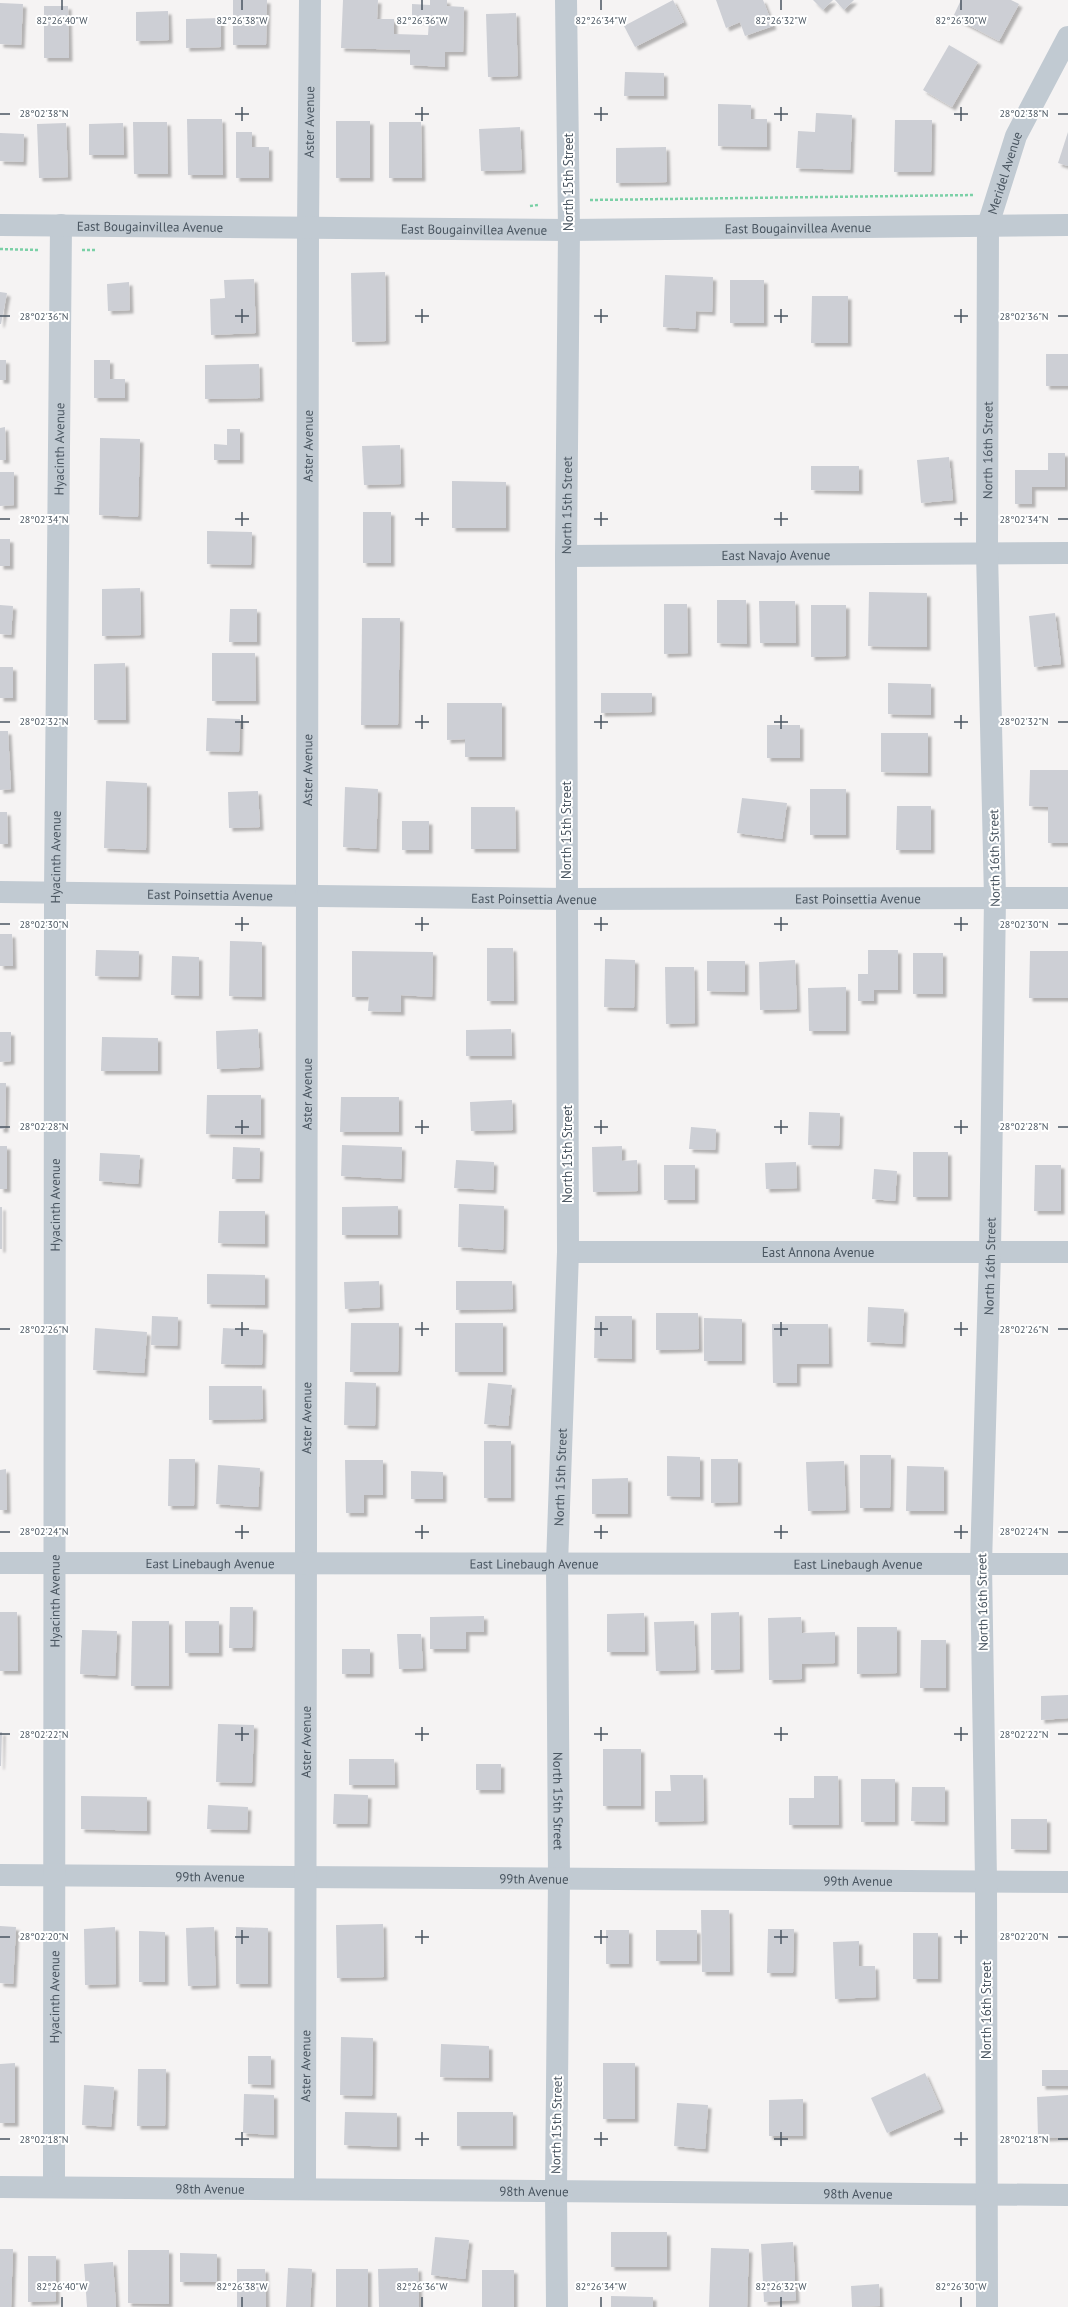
<svg xmlns="http://www.w3.org/2000/svg" width="1068" height="2307" font-family="'PT Sans',sans-serif">
<style>
.building{fill:#cdcfd5;filter:url(#shadow)}
.lines{fill:none;stroke-linecap:round;stroke-linejoin:round}
.path{stroke:#7ad0a6;stroke-width:2.5;stroke-dasharray:3 2;stroke-linecap:butt}
.minor{stroke:#c1cad2;stroke-width:22}
.tertiary{stroke:#c1cad2;stroke-width:22}
.ticks{fill:none;stroke:#4a5661;stroke-width:1.5}
.labels{text-anchor:middle;stroke-width:4;stroke-linejoin:round;paint-order:stroke}
.street-label{font-size:13px;fill:#4a5661;stroke:#fff}
.ticks-label{font-size:10px;text-anchor:middle;fill:#4a5661;stroke:#fff;stroke-width:4;stroke-linejoin:round;paint-order:stroke}
</style>
<defs>
<filter id="shadow"><feDropShadow dx="3.5" dy="3.5" stdDeviation="1" flood-color="#0004"/></filter>
</defs>
<rect width="100%" height="100%" fill="#f5f3f3"/>
<g class="building">
<path d="M233,0H267L266,45H233Z"/>
<path d="M343,0H378L377,19H394V34L428,35L429,21L412,20V4L430,5V0H447V6L464,7L463,52H445V67L410,65V50L341,48Z"/>
<path d="M673,0L684,22L635,47L624,26Z"/>
<path d="M716,0H763L773,26L745,36L740,22L726,28Z"/>
<path d="M813,0H833L823,10Z"/>
<path d="M835,0H854L844,10Z"/>
<path d="M961,0H1011L1019,4L999,41L953,17Z"/>
<path d="M0,3L23,4L21,45L0,44Z"/>
<path d="M44,6H68L69,58H44Z"/>
<path d="M168,11L169,40L136,41V12Z"/>
<path d="M516,13L518,76L488,77L486,14Z"/>
<path d="M221,18V47L186,48V19Z"/>
<path d="M949,45L978,62L952,107L923,90Z"/>
<path d="M625,72L664,73V96H624Z"/>
<path d="M718,104L751,105V119H767V147L718,146Z"/>
<path d="M816,113L852,115L850,170L796,168L798,131L815,132Z"/>
<path d="M187,119H222L223,175H188Z"/>
<path d="M895,120H932L931,172H894Z"/>
<rect x="336" y="121" width="34" height="57"/>
<path d="M133,122H167L168,174H134Z"/>
<path d="M389,122H421L422,178H389Z"/>
<path d="M66,123L68,177L39,178L37,124Z"/>
<path d="M123,123L124,155H89V124Z"/>
<path d="M520,127L522,170L481,171L479,129Z"/>
<path d="M236,132H252V147H269V178H236Z"/>
<path d="M1068,132V166L1058,163Z"/>
<path d="M0,133L24,134L23,162L0,161Z"/>
<path d="M666,147L667,182L616,183V148Z"/>
<path d="M385,272L386,341L352,342L351,273Z"/>
<path d="M665,275L713,277L712,312L696,311L695,329L663,327Z"/>
<path d="M254,279L256,333L211,335L210,299L225,298L224,280Z"/>
<rect x="730" y="280" width="34" height="43"/>
<path d="M129,282L130,310L108,311L107,284Z"/>
<path d="M0,292L7,293L1,324H0Z"/>
<path d="M812,296H848V343H811Z"/>
<rect x="1046" y="354" width="22" height="32"/>
<rect x="0" y="360" width="6" height="20"/>
<path d="M94,360H110V379H125V398H94Z"/>
<path d="M259,364L260,398L205,399V365Z"/>
<path d="M5,427L6,460H0V428Z"/>
<path d="M227,429H240V460H214V444L227,445Z"/>
<path d="M100,438L140,439L138,517L99,515Z"/>
<path d="M400,445L401,484L364,485L362,446Z"/>
<path d="M1048,453H1065V487H1032V504H1015V470H1048Z"/>
<path d="M949,457L953,500L921,503L917,460Z"/>
<path d="M811,466H859V491L811,490Z"/>
<path d="M0,472H14V505L0,506Z"/>
<path d="M452,481L506,482V528H452Z"/>
<rect x="363" y="512" width="28" height="51"/>
<path d="M207,531L252,532L251,565L207,564Z"/>
<rect x="0" y="539" width="10" height="27"/>
<path d="M140,588L141,635L102,636V589Z"/>
<path d="M869,592L927,593V647L868,646Z"/>
<path d="M717,600H746L747,644L717,643Z"/>
<path d="M759,601H795L796,643H760Z"/>
<path d="M664,604H687L688,653L664,654Z"/>
<path d="M0,605L13,606L11,635L0,634Z"/>
<path d="M811,605H846V656L811,657Z"/>
<path d="M230,609H257V642H229Z"/>
<path d="M1055,613L1061,664L1034,667L1029,616Z"/>
<path d="M362,618H400L398,725H361Z"/>
<path d="M212,653H255L256,701H212Z"/>
<path d="M125,663L126,720H94V664Z"/>
<rect x="0" y="667" width="13" height="31"/>
<path d="M888,683L931,684V715L888,714Z"/>
<path d="M601,693H652V712L601,713Z"/>
<path d="M447,703H502V757H465V739L447,740Z"/>
<path d="M207,718L240,719L239,752L206,751Z"/>
<rect x="767" y="725" width="33" height="33"/>
<path d="M0,731H8L11,789L0,790Z"/>
<path d="M881,733H928V773L881,772Z"/>
<path d="M1030,770H1068V843H1048V807L1029,806Z"/>
<path d="M106,781L147,783L146,850L104,848Z"/>
<path d="M345,787L378,789L376,849L343,847Z"/>
<rect x="810" y="789" width="36" height="46"/>
<path d="M258,791L260,827L229,828L228,792Z"/>
<path d="M742,798L787,803L782,839L737,833Z"/>
<path d="M897,806H931V850H896Z"/>
<path d="M471,807H515L516,849H471Z"/>
<path d="M0,812H7L8,844H0Z"/>
<rect x="402" y="821" width="27" height="29"/>
<path d="M0,934H12L13,966H0Z"/>
<path d="M230,941L262,942V997L229,996Z"/>
<path d="M487,948H513L514,1001H487Z"/>
<path d="M96,950L139,951L138,977L95,976Z"/>
<path d="M868,950H898V990H874V1001H858V974H868Z"/>
<path d="M352,951L433,952L432,997L401,995V1012L368,1011L369,997H352Z"/>
<path d="M1030,951H1068V998H1029Z"/>
<rect x="913" y="953" width="30" height="41"/>
<path d="M172,956L199,957V996L171,995Z"/>
<path d="M605,959L635,960L634,1008L604,1007Z"/>
<path d="M795,960L797,1009L760,1010L759,962Z"/>
<path d="M707,961H745V992L707,991Z"/>
<path d="M665,967H694L695,1023L666,1024Z"/>
<path d="M846,987V1031H809L808,988Z"/>
<path d="M258,1029L260,1067L217,1069L216,1031Z"/>
<path d="M511,1029L512,1056H466V1030Z"/>
<path d="M0,1032H11V1061L0,1062Z"/>
<path d="M102,1037L158,1038V1071H101Z"/>
<path d="M0,1083H6L5,1129H0Z"/>
<path d="M207,1095H261V1135L206,1134Z"/>
<path d="M341,1097H399V1132H340Z"/>
<path d="M512,1100L513,1130L471,1131L470,1102Z"/>
<path d="M809,1112L840,1113L839,1146L808,1145Z"/>
<path d="M691,1127L716,1129L715,1150L689,1149Z"/>
<path d="M342,1145L402,1147L401,1179L341,1176Z"/>
<rect x="0" y="1146" width="7" height="43"/>
<path d="M622,1146V1161L637,1160L638,1191L593,1192L592,1147Z"/>
<path d="M233,1147L260,1148L259,1179H232Z"/>
<rect x="913" y="1152" width="35" height="45"/>
<path d="M100,1153L140,1155L138,1184L99,1181Z"/>
<path d="M456,1160L494,1162L493,1190L454,1188Z"/>
<path d="M796,1162L797,1188L766,1189L765,1163Z"/>
<rect x="664" y="1165" width="31" height="35"/>
<path d="M1035,1165H1061V1211H1034Z"/>
<path d="M874,1169L897,1171L895,1201L872,1199Z"/>
<path d="M459,1204L504,1206L503,1250L458,1247Z"/>
<path d="M398,1206V1235H342V1207Z"/>
<rect x="0" y="1207" width="2" height="42"/>
<path d="M219,1211H265V1244L218,1243Z"/>
<path d="M207,1274L265,1275V1305L207,1304Z"/>
<path d="M379,1281L380,1307L345,1309L344,1282Z"/>
<path d="M456,1281H512L513,1309L456,1310Z"/>
<path d="M868,1307L904,1309L902,1344L867,1342Z"/>
<path d="M656,1313H698L699,1349L656,1350Z"/>
<path d="M152,1316L178,1317L177,1346L151,1345Z"/>
<path d="M595,1316H632V1359L594,1358Z"/>
<path d="M704,1318L742,1319V1361H704Z"/>
<path d="M351,1323H399L398,1372H350Z"/>
<rect x="455" y="1323" width="48" height="49"/>
<path d="M772,1324H828L829,1364H797V1383H773Z"/>
<path d="M95,1328L147,1332L144,1373L93,1370Z"/>
<path d="M223,1328L263,1330L262,1365L221,1364Z"/>
<path d="M345,1382L376,1383L375,1426L344,1425Z"/>
<path d="M488,1383L512,1385L508,1426L484,1424Z"/>
<path d="M209,1386H262L263,1419L209,1420Z"/>
<rect x="484" y="1441" width="27" height="57"/>
<path d="M860,1455H891L890,1508H860Z"/>
<path d="M667,1456L700,1457V1497L667,1496Z"/>
<path d="M169,1459H195L194,1506H168Z"/>
<path d="M711,1459H738V1502L711,1503Z"/>
<path d="M345,1460H383V1495H364V1513H346Z"/>
<path d="M844,1461L846,1510L808,1511L806,1462Z"/>
<path d="M218,1465L260,1468L258,1507L216,1504Z"/>
<path d="M907,1466L944,1467V1511H906Z"/>
<path d="M6,1469L7,1510H0V1470Z"/>
<path d="M411,1471L443,1472V1499H411Z"/>
<path d="M628,1478V1514H592V1479Z"/>
<path d="M230,1607H253L252,1648H229Z"/>
<path d="M0,1612H17L18,1671H0Z"/>
<path d="M739,1612L740,1669L711,1670V1613Z"/>
<path d="M644,1613L645,1652H607V1614Z"/>
<path d="M484,1616V1632H466V1649H430V1617Z"/>
<path d="M801,1617L802,1633L835,1632V1663L802,1664V1679L769,1680L768,1618Z"/>
<path d="M132,1621H169V1686H131Z"/>
<rect x="185" y="1621" width="34" height="32"/>
<path d="M694,1621L696,1670L656,1671L654,1622Z"/>
<path d="M857,1627H897V1673L857,1674Z"/>
<path d="M82,1630L117,1631L115,1676L80,1674Z"/>
<path d="M397,1634H421L423,1668L399,1669Z"/>
<path d="M921,1640H946V1688H920Z"/>
<rect x="342" y="1649" width="28" height="25"/>
<path d="M1068,1695V1718L1041,1720V1696Z"/>
<path d="M218,1724L254,1725L252,1783L216,1782Z"/>
<path d="M0,1732H2L1,1766H0Z"/>
<rect x="603" y="1749" width="38" height="57"/>
<path d="M349,1759H394L395,1785H349Z"/>
<rect x="476" y="1764" width="25" height="26"/>
<path d="M670,1775H703L704,1821L655,1822V1791H671Z"/>
<path d="M814,1776H838L839,1825H789V1798H814Z"/>
<rect x="861" y="1779" width="34" height="43"/>
<path d="M912,1787H945V1822L911,1821Z"/>
<path d="M334,1794L368,1795L367,1824H333Z"/>
<path d="M81,1796L147,1797V1831L81,1829Z"/>
<path d="M208,1805L248,1807L247,1830L207,1829Z"/>
<path d="M1011,1819H1047V1850L1011,1849Z"/>
<path d="M701,1910H729L730,1972H702Z"/>
<path d="M383,1924L384,1977L337,1978L336,1925Z"/>
<path d="M0,1926L16,1927L13,1984L0,1983Z"/>
<path d="M115,1927L116,1984L85,1985L84,1929Z"/>
<path d="M214,1927L216,1985L188,1986L186,1928Z"/>
<path d="M236,1927L268,1928V1984H236Z"/>
<path d="M768,1929H794L793,1973H767Z"/>
<rect x="606" y="1930" width="23" height="34"/>
<rect x="656" y="1930" width="41" height="31"/>
<path d="M139,1931L165,1932V1982H139Z"/>
<rect x="913" y="1933" width="25" height="46"/>
<path d="M859,1941V1966H875L876,1997L835,1999L833,1942Z"/>
<path d="M341,2037L373,2038L372,2096L340,2095Z"/>
<path d="M441,2044L489,2046V2078L440,2077Z"/>
<path d="M248,2056H271V2085L248,2084Z"/>
<path d="M15,2063V2123H0V2064Z"/>
<rect x="603" y="2063" width="32" height="56"/>
<path d="M138,2069H166L165,2126H137Z"/>
<rect x="1042" y="2070" width="26" height="16"/>
<path d="M925,2073L941,2109L887,2133L871,2098Z"/>
<path d="M84,2085L114,2087L111,2127L82,2125Z"/>
<path d="M244,2094L274,2095V2135L243,2133Z"/>
<path d="M1068,2095V2137L1038,2138L1037,2097Z"/>
<path d="M803,2099V2136H769V2100Z"/>
<path d="M677,2103L708,2105L705,2149L674,2146Z"/>
<path d="M345,2112L397,2113V2147L344,2145Z"/>
<rect x="457" y="2112" width="56" height="34"/>
<rect x="611" y="2232" width="56" height="35"/>
<path d="M435,2237L469,2240L465,2279L431,2275Z"/>
<path d="M793,2242L796,2300L764,2302L761,2244Z"/>
<path d="M711,2248L749,2249L747,2307H709Z"/>
<path d="M0,2249H13L11,2307H0Z"/>
<path d="M128,2250H169V2304L128,2303Z"/>
<path d="M180,2253L217,2254V2282H180Z"/>
<path d="M28,2256H56V2301L28,2302Z"/>
<path d="M113,2262L116,2307H87L84,2264Z"/>
<path d="M288,2268L312,2269L310,2307H286Z"/>
<path d="M418,2268L419,2307H379L378,2269Z"/>
<path d="M237,2269H265L266,2307H237Z"/>
<rect x="336" y="2269" width="32" height="38"/>
<rect x="482" y="2270" width="32" height="37"/>
<path d="M879,2284L880,2306L852,2307L851,2286Z"/>
<path d="M611,2296L653,2297V2307H611Z"/>
</g>
<g class="lines">
<g class="path">
<path d="M590,200L975,195"/>
<path d="M530,206L538,205"/>
<path d="M0,249L39,250"/>
<path d="M82,250H95"/>
</g>
<g class="minor">
<path id="s1" d="M566,556L1068,553"/>
<path id="s2" d="M0,892L566,899L1068,898"/>
<path id="s3" d="M568,1252H1068"/>
<path id="s4" d="M557,1564L559,1878L556,2191L557,2307"/>
<path id="s5" d="M0,1875L1068,1882"/>
<path id="s6" d="M54,2186L55,893L61,225"/>
<path id="s7" d="M0,2187L1068,2195"/>
<path id="s8" d="M305,2188L308,228L310,0"/>
<path id="s9" d="M987,2307L986,1881L981,1564L990,1252L995,898L987,552L988,225L1016,136L1068,37"/>
</g>
<g class="tertiary">
<path id="s10" d="M0,225L569,230L1068,225"/>
<path id="s11" d="M0,1563L1068,1564"/>
<path id="s12" d="M557,1564L568,1252L566,556L569,230L566,0"/>
</g>
</g>
<path class="ticks" d="M62,0V10M242,0V10M422,0V10M601,0V10M781,0V10M961,0V10M242,107V121M422,107V121M601,107V121M781,107V121M961,107V121M0,114H10M235,114H249M415,114H429M594,114H608M774,114H788M954,114H968M1058,114H1068M242,309V323M422,309V323M601,309V323M781,309V323M961,309V323M0,316H10M235,316H249M415,316H429M594,316H608M774,316H788M954,316H968M1058,316H1068M242,512V526M422,512V526M601,512V526M781,512V526M961,512V526M0,519H10M235,519H249M415,519H429M594,519H608M774,519H788M954,519H968M1058,519H1068M242,715V729M422,715V729M601,715V729M781,715V729M961,715V729M0,722H10M235,722H249M415,722H429M594,722H608M774,722H788M954,722H968M1058,722H1068M242,917V931M422,917V931M601,917V931M781,917V931M961,917V931M0,924H10M235,924H249M415,924H429M594,924H608M774,924H788M954,924H968M1058,924H1068M242,1120V1134M422,1120V1134M601,1120V1134M781,1120V1134M961,1120V1134M0,1127H10M235,1127H249M415,1127H429M594,1127H608M774,1127H788M954,1127H968M1058,1127H1068M242,1322V1336M422,1322V1336M601,1322V1336M781,1322V1336M961,1322V1336M0,1329H10M235,1329H249M415,1329H429M594,1329H608M774,1329H788M954,1329H968M1058,1329H1068M242,1525V1539M422,1525V1539M601,1525V1539M781,1525V1539M961,1525V1539M0,1532H10M235,1532H249M415,1532H429M594,1532H608M774,1532H788M954,1532H968M1058,1532H1068M242,1727V1741M422,1727V1741M601,1727V1741M781,1727V1741M961,1727V1741M0,1734H10M235,1734H249M415,1734H429M594,1734H608M774,1734H788M954,1734H968M1058,1734H1068M242,1930V1944M422,1930V1944M601,1930V1944M781,1930V1944M961,1930V1944M0,1937H10M235,1937H249M415,1937H429M594,1937H608M774,1937H788M954,1937H968M1058,1937H1068M242,2132V2146M422,2132V2146M601,2132V2146M781,2132V2146M961,2132V2146M0,2139H10M235,2139H249M415,2139H429M594,2139H608M774,2139H788M954,2139H968M1058,2139H1068M62,2297V2307M242,2297V2307M422,2297V2307M601,2297V2307M781,2297V2307M961,2297V2307"/>
<g class="labels">
<g class="street-label">
<text dy="5" stroke="none"><textPath href="#s8" startOffset="2066">Aster Avenue</textPath></text>
<text dy="5" stroke="none"><textPath href="#s9" startOffset="2137">Meridel Avenue</textPath></text>
<text transform="translate(568 182) rotate(-90)" y="5">North 15th Street</text>
<text dy="5" stroke="none"><textPath href="#s10" startOffset="150">East Bougainvillea Avenue</textPath></text>
<text dy="5" stroke="none"><textPath href="#s10" startOffset="798">East Bougainvillea Avenue</textPath></text>
<text dy="5" stroke="none"><textPath href="#s10" startOffset="474">East Bougainvillea Avenue</textPath></text>
<text dy="5" stroke="none"><textPath href="#s8" startOffset="1742">Aster Avenue</textPath></text>
<text dy="5" stroke="none"><textPath href="#s6" startOffset="1737">Hyacinth Avenue</textPath></text>
<text dy="5" stroke="none"><textPath href="#s9" startOffset="1857">North 16th Street</textPath></text>
<text dy="5" stroke="none"><textPath href="#s12" startOffset="1059">North 15th Street</textPath></text>
<text dy="5" stroke="none"><textPath href="#s1" startOffset="210">East Navajo Avenue</textPath></text>
<text dy="5" stroke="none"><textPath href="#s8" startOffset="1418">Aster Avenue</textPath></text>
<text transform="translate(566 830) rotate(-90)" y="5">North 15th Street</text>
<text dy="5" stroke="none"><textPath href="#s6" startOffset="1329">Hyacinth Avenue</textPath></text>
<text transform="translate(994 858) rotate(-91)" y="5">North 16th Street</text>
<text dy="5" stroke="none"><textPath href="#s2" startOffset="210">East Poinsettia Avenue</textPath></text>
<text dy="5" stroke="none"><textPath href="#s2" startOffset="534">East Poinsettia Avenue</textPath></text>
<text dy="5" stroke="none"><textPath href="#s2" startOffset="858">East Poinsettia Avenue</textPath></text>
<text dy="5" stroke="none"><textPath href="#s8" startOffset="1094">Aster Avenue</textPath></text>
<text transform="translate(567 1154) rotate(-90)" y="5">North 15th Street</text>
<text dy="5" stroke="none"><textPath href="#s6" startOffset="981">Hyacinth Avenue</textPath></text>
<text dy="5" stroke="none"><textPath href="#s3" startOffset="250">East Annona Avenue</textPath></text>
<text dy="5" stroke="none"><textPath href="#s9" startOffset="1041">North 16th Street</textPath></text>
<text dy="5" stroke="none"><textPath href="#s8" startOffset="770">Aster Avenue</textPath></text>
<text dy="5" stroke="none"><textPath href="#s12" startOffset="87">North 15th Street</textPath></text>
<text dy="5" stroke="none"><textPath href="#s11" startOffset="210">East Linebaugh Avenue</textPath></text>
<text dy="5" stroke="none"><textPath href="#s11" startOffset="534">East Linebaugh Avenue</textPath></text>
<text dy="5" stroke="none"><textPath href="#s11" startOffset="858">East Linebaugh Avenue</textPath></text>
<text dy="5" stroke="none"><textPath href="#s6" startOffset="585">Hyacinth Avenue</textPath></text>
<text transform="translate(982 1602) rotate(-91)" y="5">North 16th Street</text>
<text dy="5" stroke="none"><textPath href="#s8" startOffset="446">Aster Avenue</textPath></text>
<text dy="5" stroke="none"><textPath href="#s4" startOffset="237">North 15th Street</textPath></text>
<text dy="5" stroke="none"><textPath href="#s5" startOffset="210">99th Avenue</textPath></text>
<text dy="5" stroke="none"><textPath href="#s5" startOffset="534">99th Avenue</textPath></text>
<text dy="5" stroke="none"><textPath href="#s5" startOffset="858">99th Avenue</textPath></text>
<text dy="5" stroke="none"><textPath href="#s6" startOffset="189">Hyacinth Avenue</textPath></text>
<text transform="translate(986 2010) rotate(-90)" y="5">North 16th Street</text>
<text dy="5" stroke="none"><textPath href="#s8" startOffset="122">Aster Avenue</textPath></text>
<text transform="translate(556 2125) rotate(-89)" y="5">North 15th Street</text>
<text dy="5" stroke="none"><textPath href="#s7" startOffset="210">98th Avenue</textPath></text>
<text dy="5" stroke="none"><textPath href="#s7" startOffset="534">98th Avenue</textPath></text>
<text dy="5" stroke="none"><textPath href="#s7" startOffset="858">98th Avenue</textPath></text>
</g>
</g>
<g class="ticks-label">
<text x="62" y="24">82°26'40"W</text>
<text x="242" y="24">82°26'38"W</text>
<text x="422" y="24">82°26'36"W</text>
<text x="601" y="24">82°26'34"W</text>
<text x="781" y="24">82°26'32"W</text>
<text x="961" y="24">82°26'30"W</text>
<text x="44" y="117">28°02'38"N</text>
<text x="1024" y="117">28°02'38"N</text>
<text x="44" y="320">28°02'36"N</text>
<text x="1024" y="320">28°02'36"N</text>
<text x="44" y="523">28°02'34"N</text>
<text x="1024" y="523">28°02'34"N</text>
<text x="44" y="725">28°02'32"N</text>
<text x="1024" y="725">28°02'32"N</text>
<text x="44" y="928">28°02'30"N</text>
<text x="1024" y="928">28°02'30"N</text>
<text x="44" y="1130">28°02'28"N</text>
<text x="1024" y="1130">28°02'28"N</text>
<text x="44" y="1333">28°02'26"N</text>
<text x="1024" y="1333">28°02'26"N</text>
<text x="44" y="1535">28°02'24"N</text>
<text x="1024" y="1535">28°02'24"N</text>
<text x="44" y="1738">28°02'22"N</text>
<text x="1024" y="1738">28°02'22"N</text>
<text x="44" y="1940">28°02'20"N</text>
<text x="1024" y="1940">28°02'20"N</text>
<text x="44" y="2143">28°02'18"N</text>
<text x="1024" y="2143">28°02'18"N</text>
<text x="62" y="2290">82°26'40"W</text>
<text x="242" y="2290">82°26'38"W</text>
<text x="422" y="2290">82°26'36"W</text>
<text x="601" y="2290">82°26'34"W</text>
<text x="781" y="2290">82°26'32"W</text>
<text x="961" y="2290">82°26'30"W</text>
</g>
</svg>
